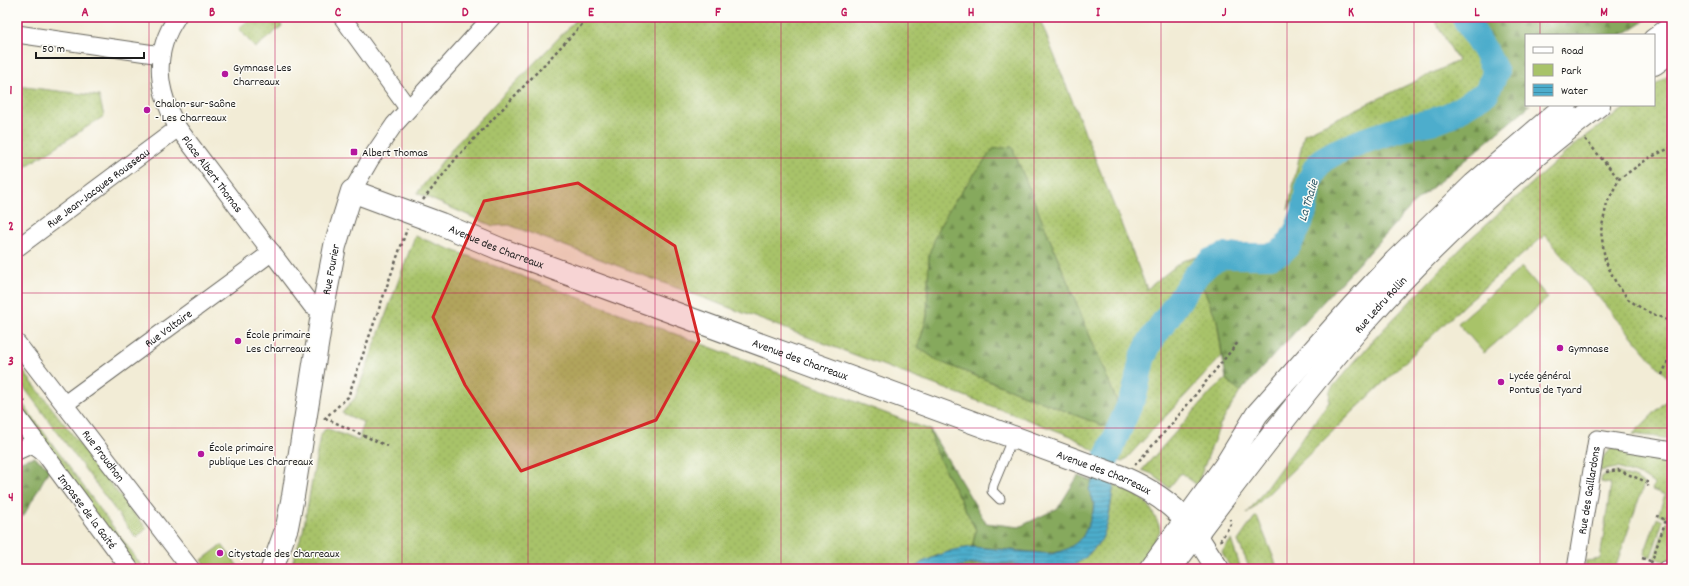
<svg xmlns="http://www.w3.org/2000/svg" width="1689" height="586" font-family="Dekko,sans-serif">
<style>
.green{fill:url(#green-dots);stroke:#627042}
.forest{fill:url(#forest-firs);stroke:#51623c}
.pitch{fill:#a8c369;stroke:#627042}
.water{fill:url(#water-rules);stroke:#346474}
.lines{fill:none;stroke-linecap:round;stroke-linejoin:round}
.river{stroke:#4dadcc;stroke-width:26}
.lane-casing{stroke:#67655d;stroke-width:11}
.street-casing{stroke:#67655d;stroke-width:19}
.secondary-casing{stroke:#67655d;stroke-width:24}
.primary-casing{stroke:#67655d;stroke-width:24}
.path{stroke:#67655d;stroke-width:2.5;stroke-dasharray:3 3;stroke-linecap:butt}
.lane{stroke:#fff;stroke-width:9}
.street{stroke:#fff;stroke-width:17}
.secondary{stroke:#fff;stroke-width:22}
.primary{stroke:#fff;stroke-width:22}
.marked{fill:#d62828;fill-opacity:0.2;stroke:#d62828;stroke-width:3;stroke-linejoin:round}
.grid{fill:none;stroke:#c2185b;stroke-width:1;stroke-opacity:0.55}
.poi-dot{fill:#b5179e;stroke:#fdfcf7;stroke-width:1.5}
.labels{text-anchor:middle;stroke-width:3;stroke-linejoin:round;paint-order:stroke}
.poi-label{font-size:12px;fill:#1c1c1c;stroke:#fdfcf7;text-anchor:start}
.street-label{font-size:12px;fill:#1c1c1c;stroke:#fdfcf7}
.water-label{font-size:13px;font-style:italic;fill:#325d6b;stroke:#fdfcf7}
.neatline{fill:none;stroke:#c2185b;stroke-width:1.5}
.grid-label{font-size:13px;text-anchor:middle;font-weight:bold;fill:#c2185b}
</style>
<defs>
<pattern id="green-dots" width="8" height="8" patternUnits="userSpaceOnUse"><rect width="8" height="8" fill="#a8c369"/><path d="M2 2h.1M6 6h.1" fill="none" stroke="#90a75a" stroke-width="1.8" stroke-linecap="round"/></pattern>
<pattern id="forest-firs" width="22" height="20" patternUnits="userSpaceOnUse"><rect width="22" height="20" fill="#86a95d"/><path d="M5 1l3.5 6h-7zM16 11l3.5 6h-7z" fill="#6d894c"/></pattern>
<pattern id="water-rules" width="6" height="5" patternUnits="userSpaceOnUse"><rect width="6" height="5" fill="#4dadcc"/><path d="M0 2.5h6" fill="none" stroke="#3f8ca5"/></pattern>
</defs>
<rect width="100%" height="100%" fill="#fdfcf7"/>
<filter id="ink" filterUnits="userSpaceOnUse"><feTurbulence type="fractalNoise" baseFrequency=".025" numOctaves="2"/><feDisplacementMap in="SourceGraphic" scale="8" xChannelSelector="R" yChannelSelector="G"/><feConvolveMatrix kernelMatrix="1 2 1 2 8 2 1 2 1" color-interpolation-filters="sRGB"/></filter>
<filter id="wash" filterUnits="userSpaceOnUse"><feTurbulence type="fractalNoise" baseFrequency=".012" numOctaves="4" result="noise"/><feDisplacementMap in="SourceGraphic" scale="16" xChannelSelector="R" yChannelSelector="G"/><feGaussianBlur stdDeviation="0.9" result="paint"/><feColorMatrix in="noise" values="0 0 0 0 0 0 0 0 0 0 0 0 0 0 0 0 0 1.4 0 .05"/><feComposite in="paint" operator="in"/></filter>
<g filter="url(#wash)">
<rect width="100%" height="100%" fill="#f2ecd6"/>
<g class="green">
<path d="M253,17H275L282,26L255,48L239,28Z"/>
<path d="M579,17H1039L1147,289L1182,261L1197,257L1140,338L1134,355L1131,382L1120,409L1012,148L993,149L951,206L929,256L927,317L918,347L938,361L1111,429L1099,454L1071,436L509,225L493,226L417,193L456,144Z"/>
<path d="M1433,17H1455L1488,70L1480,84L1458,100L1434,112L1332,144L1315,156L1288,210L1304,134L1458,61Z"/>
<path d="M1672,73V383L1545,235L1465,304L1247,514L1329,402L1330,390L1377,336L1471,238L1578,142L1629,105H1654V86Z"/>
<path d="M17,86L99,96L104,116L17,172Z"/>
<path d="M415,236L930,430L936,453L976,530L972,547C952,550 930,555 914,569H290L303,531L320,436L326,428L359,441L363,422L342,413L355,398Z"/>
<path d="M1202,285L1217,320L1222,356L1123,462L1115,460L1138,404L1148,362L1162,339Z"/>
<path d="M17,363L131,510L147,528L136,538L17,378Z"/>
<path d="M1226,379L1240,392L1220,425L1197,485L1181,473L1169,488L1152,474L1142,470L1213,390Z"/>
<path d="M1672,395V439L1633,434Z"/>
<path d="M17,396L144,569H134L17,409Z"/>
<path d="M1614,448L1672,457V564L1654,558L1668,519L1658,515L1665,495L1652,490L1654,484L1644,477L1617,468L1600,471C1602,461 1602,452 1614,448Z"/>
<path d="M1617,472L1636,479L1644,484L1615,569H1585L1586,561L1600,559L1611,484L1601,482L1602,476Z"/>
<path d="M1114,484L1138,496L1149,505L1159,525L1160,531L1138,569H1062C1084,563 1104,544 1108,521C1111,509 1112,496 1114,484Z"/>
<path d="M1257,516L1278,569H1250L1238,541L1254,518Z"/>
<path d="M1657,518L1663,521L1651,557L1644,554Z"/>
<path d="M1231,540L1241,569H1231L1222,552Z"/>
</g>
<g class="forest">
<path d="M1472,17H1650L1622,35H1526V105H1530L1414,203L1240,392L1226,379L1217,320L1202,285L1220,265H1240L1275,262L1290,254L1301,236L1309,215L1314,186L1320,172L1331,161L1357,151L1409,135L1448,125L1486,102L1503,75L1499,61Z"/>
<path d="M1012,147L1120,409L1111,429L938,361L918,347L927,317L929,256L937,231L951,206L993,149Z"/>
<path d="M930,430L986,523L1019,527L1058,508L1078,476L1093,481L1089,489C1095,500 1094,511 1090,522C1075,562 1046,553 1012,550C999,549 986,548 972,547L976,530L936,453Z"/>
<path d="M34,457L50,468L23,517L17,509V462Z"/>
<path d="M971,564H1011L1041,569H952L949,567Z"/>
</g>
<g class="pitch">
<path d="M1522,267L1548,298L1484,353L1458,323Z"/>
<path d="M222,545L240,569H209L202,560Z"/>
</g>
<path class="water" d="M1094,477L1114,484L1108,522L1102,539L1085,558L1073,566L1062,569H1041L1011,564H971L942,569H914L922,562L953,550L972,547L1052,554L1067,549L1076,543L1083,536L1089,523L1093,512L1094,503L1089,489Z"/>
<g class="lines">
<path class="river" d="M1107,457L1135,392L1142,359L1150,342L1197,274L1211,261L1224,256H1271L1281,252L1290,243L1298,228L1304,212L1309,183L1315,169L1322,160L1336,152L1363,141L1410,126L1431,122L1452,114L1486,93L1496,72L1485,51L1464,17"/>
</g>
</g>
<g filter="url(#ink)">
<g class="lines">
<g class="lane-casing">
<g id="lane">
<path d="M1000,499L992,491L993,485L1013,437"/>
<path d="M1664,569V566"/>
</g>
</g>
<g class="street-casing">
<g id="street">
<path id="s1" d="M177,17C152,54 157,91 178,128L312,306L323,308"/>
<path d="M342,17L408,108"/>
<path d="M17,34L161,55"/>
<path d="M352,191L370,160L394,125L492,17"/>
<path id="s2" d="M17,248L178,128"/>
<path id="s3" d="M17,343L191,569"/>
<path id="s4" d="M65,404L272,252"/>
<path d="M17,416L43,451"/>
<path id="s5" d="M17,451L30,445L37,448L45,454L130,569"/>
<path id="s6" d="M1576,569L1597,439L1672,451"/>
</g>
</g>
<g class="secondary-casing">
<g id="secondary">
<path id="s7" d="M272,569L287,527L293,496L323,308L335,246L352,191L441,224L500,249L1122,477C1145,487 1169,501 1185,520C1197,535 1207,553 1218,569"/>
</g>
</g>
<g class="primary-casing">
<g id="primary">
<path d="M1654,40L1672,27"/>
<path d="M1654,64L1672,51"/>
<path d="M1150,569L1225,466L1257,414L1352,307L1395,261L1474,184L1566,105"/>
<path id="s8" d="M1170,569C1234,484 1298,399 1367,319C1436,240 1516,169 1599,105"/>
</g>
</g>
<g class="path">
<path d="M1585,139L1619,179"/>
<path d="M1672,147L1649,158L1619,179L1607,203L1601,231L1605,260L1616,283L1629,300L1646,311L1672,322"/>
<path d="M423,200L458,156L589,17"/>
<path d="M1662,375L1670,356L1672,354"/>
<path d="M17,391L25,402"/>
<path d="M325,418L387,446"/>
<path d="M324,419L348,397L407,229"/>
<path d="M1135,465L1170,426L1239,341"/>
<path d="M1606,472L1618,470L1649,483L1648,486"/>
<path d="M1220,541L1231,524L1230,519"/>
<path d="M298,547L307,551"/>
<path d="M1642,558L1653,562"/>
<path d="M145,564L149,569"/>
<path d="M1649,569L1666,520L1657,516"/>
</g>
<use href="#lane" class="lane"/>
<use href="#street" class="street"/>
<use href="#secondary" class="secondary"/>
<use href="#primary" class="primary"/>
</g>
</g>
<path class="marked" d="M578,183L675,246L699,341L656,420L521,471L465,385L433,317L484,201Z"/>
<path class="grid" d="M149,17V569M275,17V569M402,17V569M528,17V569M655,17V569M781,17V569M908,17V569M1034,17V569M1161,17V569M1287,17V569M1414,17V569M1540,17V35M1540,105V569M17,158H1672M17,293H1672M17,428H1672"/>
<g class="poi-dot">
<circle cx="225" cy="74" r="4"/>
<circle cx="147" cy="110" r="4"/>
<rect x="350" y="148" width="8" height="8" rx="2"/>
<circle cx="238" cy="341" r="4"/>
<circle cx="1560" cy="348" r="4"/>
<circle cx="1501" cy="382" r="4"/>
<circle cx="201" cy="454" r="4"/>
<circle cx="220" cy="553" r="4"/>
</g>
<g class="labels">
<g class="poi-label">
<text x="233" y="71">Gymnase Les<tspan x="233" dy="14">Charreaux</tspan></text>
<text x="155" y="107">Chalon-sur-Saône<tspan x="155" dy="14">- Les Charreaux</tspan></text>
<text x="362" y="156">Albert Thomas</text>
<text x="246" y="338">École primaire<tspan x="246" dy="14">Les Charreaux</tspan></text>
<text x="1568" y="352">Gymnase</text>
<text x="1509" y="379">Lycée général<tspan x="1509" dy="14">Pontus de Tyard</tspan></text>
<text x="209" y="451">École primaire<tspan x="209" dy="14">publique Les Charreaux</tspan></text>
<text x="228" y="557">Citystade des Charreaux</text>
</g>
<g class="street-label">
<text dy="4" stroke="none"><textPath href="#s1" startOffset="175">Place Albert Thomas</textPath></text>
<text dy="4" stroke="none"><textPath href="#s2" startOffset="101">Rue Jean-Jacques Rousseau</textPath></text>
<text dy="4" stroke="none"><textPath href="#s7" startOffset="542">Avenue des Charreaux</textPath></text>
<text dy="4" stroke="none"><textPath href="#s7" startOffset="306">Rue Fourier</textPath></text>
<text dy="4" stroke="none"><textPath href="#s8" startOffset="338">Rue Ledru Rollin</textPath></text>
<text dy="4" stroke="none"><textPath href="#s4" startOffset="128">Rue Voltaire</textPath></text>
<text dy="4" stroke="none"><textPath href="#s7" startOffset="866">Avenue des Charreaux</textPath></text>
<text dy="4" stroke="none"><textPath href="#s3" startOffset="142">Rue Proudhon</textPath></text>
<text dy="4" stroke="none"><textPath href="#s7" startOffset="1190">Avenue des Charreaux</textPath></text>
<text dy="4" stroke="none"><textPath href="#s6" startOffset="80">Rue des Gaillardons</textPath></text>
<text dy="4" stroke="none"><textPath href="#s5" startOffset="103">Impasse de la Gaité</textPath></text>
</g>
<g class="water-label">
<text transform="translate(1307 200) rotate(-73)" y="5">La Thalie</text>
</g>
</g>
<rect width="1689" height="586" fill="none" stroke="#fdfcf7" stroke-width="44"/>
<rect x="1525" y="34" width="130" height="72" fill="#fdfcf7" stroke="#a3a29f"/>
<rect x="1533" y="47" width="20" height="6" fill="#ffffff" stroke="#a3a29f"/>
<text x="1561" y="54" font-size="12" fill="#1c1c1c">Road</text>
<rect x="1533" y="64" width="20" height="12" fill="#a8c369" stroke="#a3a29f"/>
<text x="1561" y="74" font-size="12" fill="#1c1c1c">Park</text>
<rect x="1533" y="84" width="20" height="12" fill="url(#water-rules)" stroke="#a3a29f"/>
<text x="1561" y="94" font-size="12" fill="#1c1c1c">Water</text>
<path d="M36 52v6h108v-6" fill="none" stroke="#1c1c1c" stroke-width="2"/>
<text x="42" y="52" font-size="12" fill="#1c1c1c" stroke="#fdfcf7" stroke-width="3" paint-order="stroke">50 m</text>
<rect x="22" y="22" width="1645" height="542" class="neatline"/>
<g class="grid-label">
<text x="85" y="16">A</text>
<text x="212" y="16">B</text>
<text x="338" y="16">C</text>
<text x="465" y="16">D</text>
<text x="591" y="16">E</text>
<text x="718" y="16">F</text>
<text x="844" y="16">G</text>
<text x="971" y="16">H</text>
<text x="1098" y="16">I</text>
<text x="1224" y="16">J</text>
<text x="1351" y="16">K</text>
<text x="1477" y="16">L</text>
<text x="1604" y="16">M</text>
<text x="11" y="94">1</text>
<text x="11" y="230">2</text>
<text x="11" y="365">3</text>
<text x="11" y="501">4</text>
</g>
</svg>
